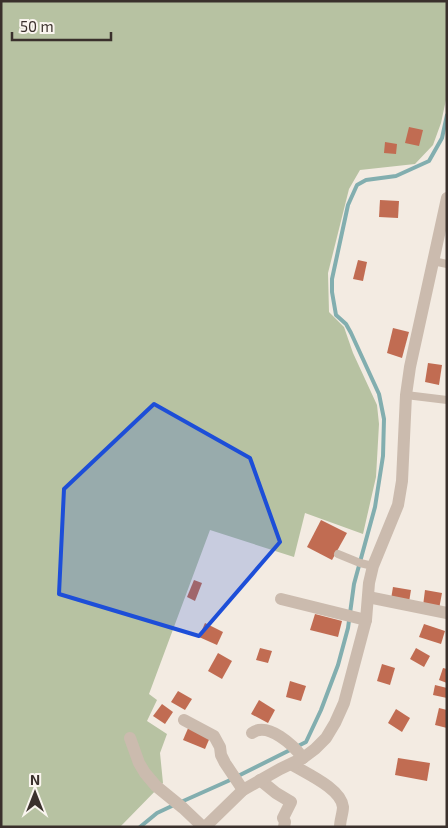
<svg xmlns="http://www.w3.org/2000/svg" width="448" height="828" font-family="'Exo 2',sans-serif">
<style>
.green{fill:#b7c2a2}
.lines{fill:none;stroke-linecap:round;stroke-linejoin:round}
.stream{stroke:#82aeaf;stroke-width:4}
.building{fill:#c16c52}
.service{stroke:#cbbbae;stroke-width:8}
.minor{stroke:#cbbbae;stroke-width:12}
.tertiary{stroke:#cbbbae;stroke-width:12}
.marked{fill:#1d4ed8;fill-opacity:0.2;stroke:#1d4ed8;stroke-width:4;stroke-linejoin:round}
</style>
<rect width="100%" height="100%" fill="#f3ebe2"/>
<path class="green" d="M1,1H447V95L441,123L433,145L415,164L360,170L349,189L328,273L329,312L344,327L353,353L377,405L379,424L376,477L363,534L305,513L294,557L210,530L149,694L157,700L147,721L167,734L160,753L163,783L120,827H1Z"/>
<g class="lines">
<g class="stream">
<path d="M181,802L228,781L306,742L321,710L338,665L348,628L354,584L375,507L383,456L384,419L379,394L351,333L346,324L336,315L332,292V279L348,205L357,185L366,180L396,176L429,161L442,138L447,115"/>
<path d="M140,827L157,813L174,805"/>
</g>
</g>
<g class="building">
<path d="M409,127L423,130L419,146L405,143Z"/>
<path d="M385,142L397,144L396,154L384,153Z"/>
<path d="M380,200L399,201L398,218L379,217Z"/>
<path d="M358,260L367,262L363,281L353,279Z"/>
<path d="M393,328L409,332L402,358L387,353Z"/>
<path d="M428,363L442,365L439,385L425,382Z"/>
<path d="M321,520L347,533L332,560L307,547Z"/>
<path d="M194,580L202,583L195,601L187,597Z"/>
<path d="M393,587L411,590L409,602L391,599Z"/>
<path d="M425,590L442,593L439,609L423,606Z"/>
<path d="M315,614L342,621L338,637L310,630Z"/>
<path d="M205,623L223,632L217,645L199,637Z"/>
<path d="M424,624L445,631L441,644L419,637Z"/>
<path d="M260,648L272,651L268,663L256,660Z"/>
<path d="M416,648L430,656L424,667L410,659Z"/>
<path d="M218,653L232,661L222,679L208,671Z"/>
<path d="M382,664L395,668L390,685L377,681Z"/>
<path d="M443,668L447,669V683L439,680Z"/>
<path d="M290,681L306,686L301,701L286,697Z"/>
<path d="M435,685L447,688V698L433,695Z"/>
<path d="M178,691L192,699L185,710L171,702Z"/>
<path d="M259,700L275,710L268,723L251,714Z"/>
<path d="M162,704L173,712L165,724L153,716Z"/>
<path d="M439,708L447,710V728L435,725Z"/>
<path d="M396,709L410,718L402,732L388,723Z"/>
<path d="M189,726L211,735L205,749L183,740Z"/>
<path d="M398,758L430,763L427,781L395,775Z"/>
</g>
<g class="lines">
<g class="service">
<path d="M433,261L447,264"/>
<path d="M406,395L447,400"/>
<path d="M338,554L360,563L373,566"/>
</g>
<g class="minor">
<path d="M368,597L447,613"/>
<path d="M281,599L366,620"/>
<path d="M184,720L214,736L220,747L221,755L225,763L243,790"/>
<path d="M252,733C268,721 294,746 303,758"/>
<path d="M130,738L139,763L145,773L156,786L183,808L203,827"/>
<path d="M291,764C305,773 341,788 343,807C343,813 340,820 340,827"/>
<path d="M260,780L276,793L291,802L283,818L285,822L284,827"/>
</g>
<path class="tertiary" d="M205,827L243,790L280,769L303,758L315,749L326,738L335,723L344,703L366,620L369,583L373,566L398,505L402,481L406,395L410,367L447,198"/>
</g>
<path class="marked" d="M154,404L250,458L280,542L199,636L59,594L64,489Z"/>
<rect width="448" height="828" fill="none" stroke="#3a302c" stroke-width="5"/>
<g transform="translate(35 793)" stroke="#faf5ef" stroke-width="4" paint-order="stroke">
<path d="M0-4L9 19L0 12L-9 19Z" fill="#3a302c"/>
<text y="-8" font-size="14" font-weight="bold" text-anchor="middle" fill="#3a302c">N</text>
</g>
<path d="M12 32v8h99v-8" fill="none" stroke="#3a302c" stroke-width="2.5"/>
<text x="20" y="32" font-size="15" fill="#3a302c" stroke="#faf5ef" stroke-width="4" paint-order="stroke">50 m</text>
</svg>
